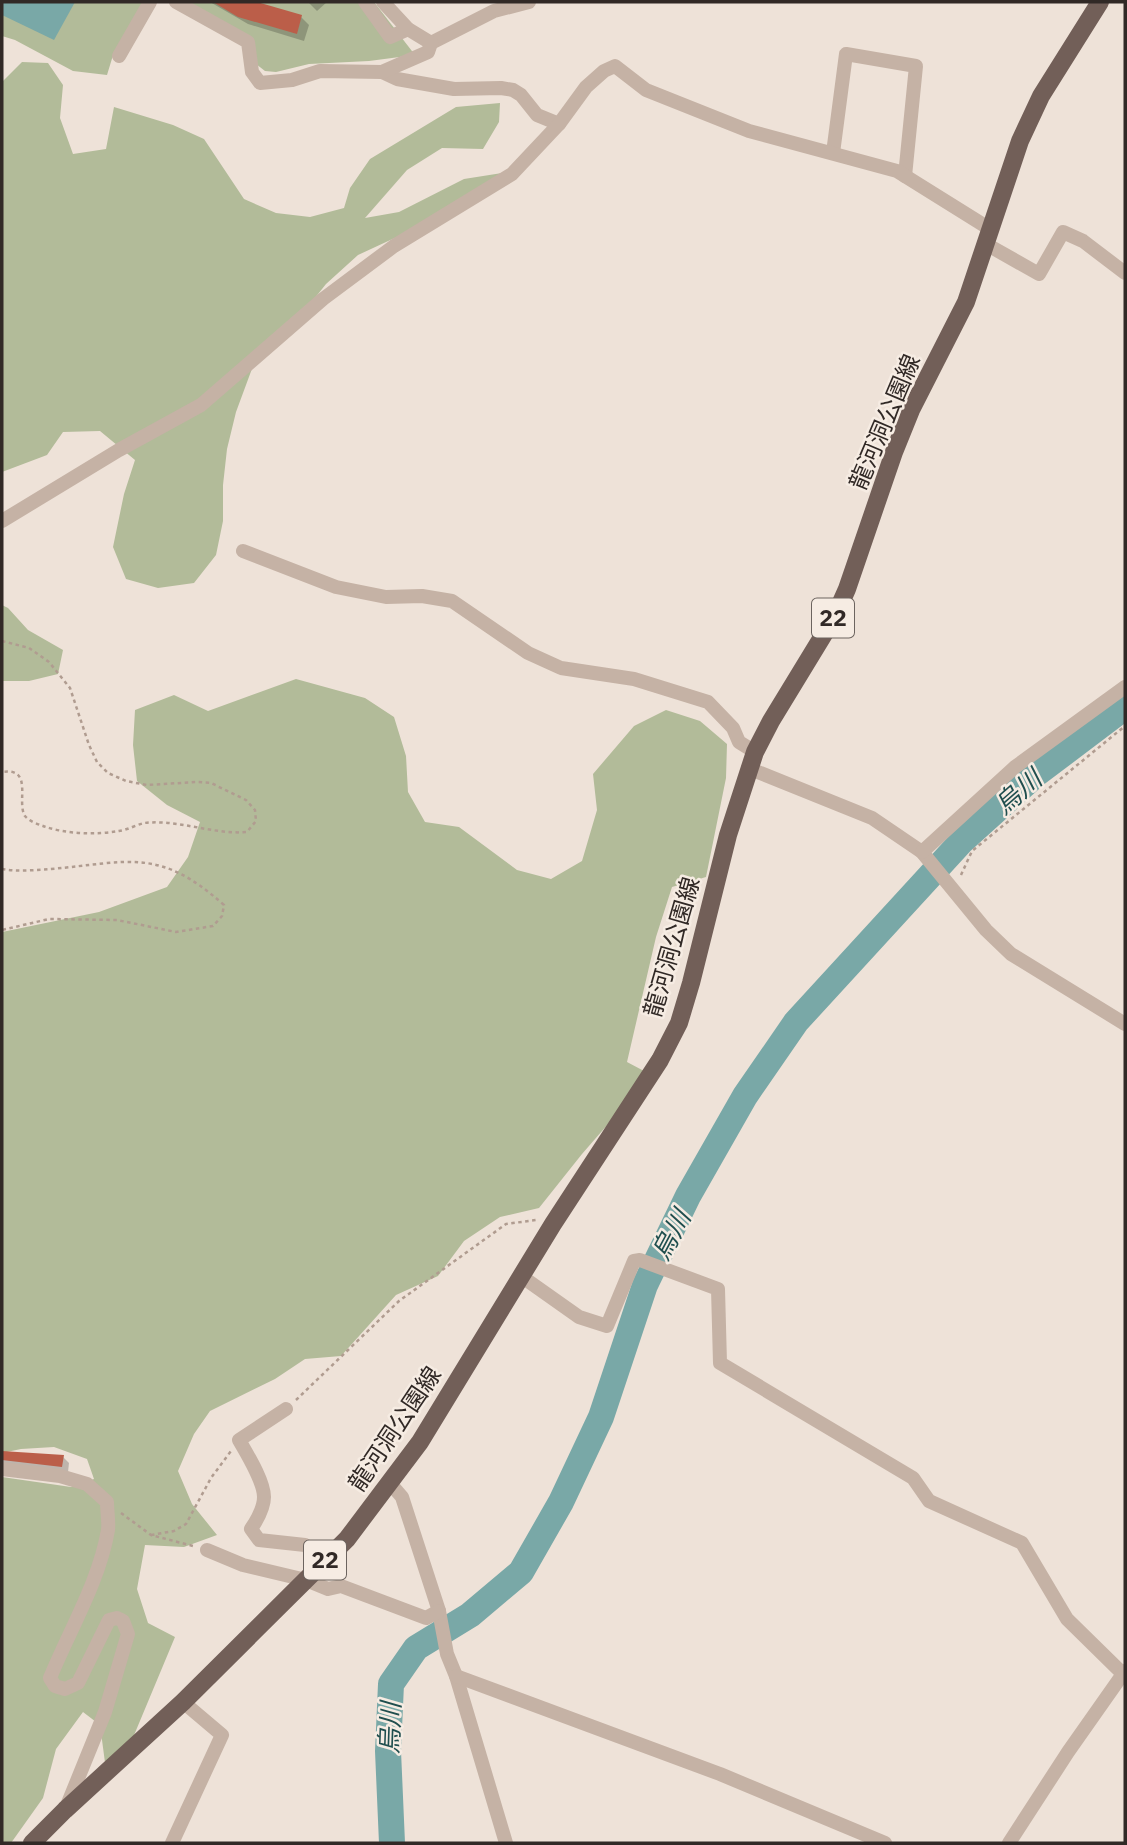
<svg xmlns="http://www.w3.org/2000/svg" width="1127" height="1845" font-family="'IBM Plex Sans','Noto Sans JP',sans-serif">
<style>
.green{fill:#b2bb99}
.water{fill:#79a8a7}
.shadow{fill:#0003}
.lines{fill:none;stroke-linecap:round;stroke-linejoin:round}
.river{stroke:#79a8a7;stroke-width:26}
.building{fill:#bb5e49}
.path{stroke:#b09c90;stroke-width:2.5;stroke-dasharray:3.5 3.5;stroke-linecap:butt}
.minor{stroke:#c5b2a5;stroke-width:14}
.major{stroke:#725f58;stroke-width:18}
.labels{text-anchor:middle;stroke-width:5;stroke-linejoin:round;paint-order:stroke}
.shield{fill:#f6ece3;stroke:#6c645f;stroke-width:2}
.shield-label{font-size:23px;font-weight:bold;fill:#312926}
.street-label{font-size:24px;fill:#312926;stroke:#f6ece3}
.water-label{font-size:26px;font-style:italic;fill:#1f4e4e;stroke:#f6ece3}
</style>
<rect width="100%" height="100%" fill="#eee2d8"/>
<g class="green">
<path d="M2,2H145L114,52L107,75L73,71L15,40L2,36Z"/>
<path d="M186,2H374L415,55L369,61L309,64L276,72L265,71L256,64L250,40Z"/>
<path d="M22,62L48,63L63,85L60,118L73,154L106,149L114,107L173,125L204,139L244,199L276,213L310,217L344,208L350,188L370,159L456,107L500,103L499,122L483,149L442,148L407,170L365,218L399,212L464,179L515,171L440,217L358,255L326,284L303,313L253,366L236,412L227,449L223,485V521L216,555L194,583L158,588L126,579L113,547L124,494L135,460L100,431L63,432L47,455L2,472V82Z"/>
<path d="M2,605L8,608L28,630L63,650L58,674L29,681H2Z"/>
<path d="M296,679L365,698L394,717L406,756L408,792L425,822L459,827L517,870L551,879L582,861L597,810L593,774L634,726L666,710L700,721L727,744L726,778L706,877L672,887L656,937L627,1062L644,1071L622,1108L582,1154L539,1208L500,1217L464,1241L438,1276L396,1295L341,1356L305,1359L275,1379L210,1411L194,1434L178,1471L192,1504L217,1535L184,1547L145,1545L137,1589L148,1623L175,1637L132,1740L106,1770L100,1725L83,1712L56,1749L43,1798L11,1843H2V1477L71,1487L94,1479L87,1459L54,1447L21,1449L2,1453V932L99,912L167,887L188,857L200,822L167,805L137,781L133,745L135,710L174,695L208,711Z"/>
</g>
<path class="water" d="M2,2H75L54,40L2,15Z"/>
<g class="shadow">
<path d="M210,2H247L261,10L301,17L309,25L304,41L248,24Z"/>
<path d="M308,2H327L317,11Z"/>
<path d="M2,1453L63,1457L69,1463L68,1472L2,1464Z"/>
</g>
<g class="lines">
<path class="river" d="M392,1843L388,1751L391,1684L416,1648L470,1615L521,1572L561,1502L601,1417L645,1285L688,1196L745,1096L796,1022L962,841L1035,775L1125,707"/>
</g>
<g class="building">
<path d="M213,2H257L302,15L297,34L238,17Z"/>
<path d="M2,1451L64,1455L62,1467L2,1460Z"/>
</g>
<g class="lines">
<g class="path">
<path d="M2,641L29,648L49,662L70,688L89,745L97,762L108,773L126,781L147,785L197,782L211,783L246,800L255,810L256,821L247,832C213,835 179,819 144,823C136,825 127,830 119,831C96,835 65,834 43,826C37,824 29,821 25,816C16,802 34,767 2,772"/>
<path d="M2,869C17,872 35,870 51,869C130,862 159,847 224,905L222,916L213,926L176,932L117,920L49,919L2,930"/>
<path d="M961,875L972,851L1125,726"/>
<path d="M296,1400L399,1301L506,1224L536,1220"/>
<path d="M121,1513L151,1535L193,1546"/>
<path d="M151,1535L174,1531L186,1524L211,1478L231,1451"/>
</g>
<g class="minor">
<path d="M176,2L248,42L252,72L260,83L292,80L320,71L382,72L397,79L454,89L501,88L513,90L521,95L537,115L559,124"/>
<path d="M365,2L390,37L408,29"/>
<path d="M431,43L494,11L529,2"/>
<path d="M119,56L150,2"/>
<path d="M382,72L428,52L431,43L408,29L383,2"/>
<path d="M833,153L846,54L916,66L905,176"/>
<path d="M986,244L1039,274L1063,232L1083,241L1125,273"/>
<path d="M2,521L119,450L201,405L323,299L394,246L512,174L559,124L586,87L604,71L615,66L646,90L749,131L897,171L990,229"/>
<path d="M243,551L336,587L386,597L422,596L452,601L528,653L561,668L634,679L708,702L733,728L739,742L755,752"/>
<path d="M748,768L872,818L922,852L986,930L1011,954L1125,1024"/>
<path d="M922,852L1015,767L1125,687"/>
<path d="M521,1276L579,1317L607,1326L634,1261L640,1260L718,1289L720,1363L913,1478L929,1501L1022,1543L1067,1619L1123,1674"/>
<path d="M286,1409L239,1440C247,1454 264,1481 264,1497C264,1508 257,1520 251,1529L259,1540L305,1545L324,1561"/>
<path d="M2,1469L60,1476L87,1484L107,1502C107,1511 109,1521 108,1530C99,1582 70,1629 50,1678L55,1686L65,1689L78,1683L109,1620L117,1618L123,1621L128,1634L105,1712L66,1808"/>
<path d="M389,1482L402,1497L439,1611L447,1654L456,1676L506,1843"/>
<path d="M207,1550L243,1565L306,1580L328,1589L341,1586L426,1618L439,1611"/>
<path d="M456,1676L720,1774L885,1843"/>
<path d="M172,1843L222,1735L183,1702"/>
<path d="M1009,1843L1068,1752L1125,1671"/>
</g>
<path class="major" d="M32,1843L65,1810L183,1702L347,1539L420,1442L553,1224L660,1060L679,1023L691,983L728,835L755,752L771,721L835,616L847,589L894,452L911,410L966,302L1020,141L1041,96L1100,2"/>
</g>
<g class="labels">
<g class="shield">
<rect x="812" y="598.5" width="42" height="39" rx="5"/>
<rect x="304" y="1540.5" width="42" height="39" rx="5"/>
</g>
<g class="shield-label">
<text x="833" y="626">22</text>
<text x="325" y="1568">22</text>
</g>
<g class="street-label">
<text transform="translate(885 422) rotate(-67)" y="8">龍河洞公園線</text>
<text transform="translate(672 947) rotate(-74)" y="8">龍河洞公園線</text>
<text transform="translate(395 1429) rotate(-56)" y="8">龍河洞公園線</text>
</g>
<g class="water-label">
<text transform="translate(1018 792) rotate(-41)" y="9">烏川</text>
<text transform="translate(671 1235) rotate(-62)" y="9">烏川</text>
<text transform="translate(390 1728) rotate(-88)" y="9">烏川</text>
</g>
</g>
<rect width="1127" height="1845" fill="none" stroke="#312926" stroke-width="7"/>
</svg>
